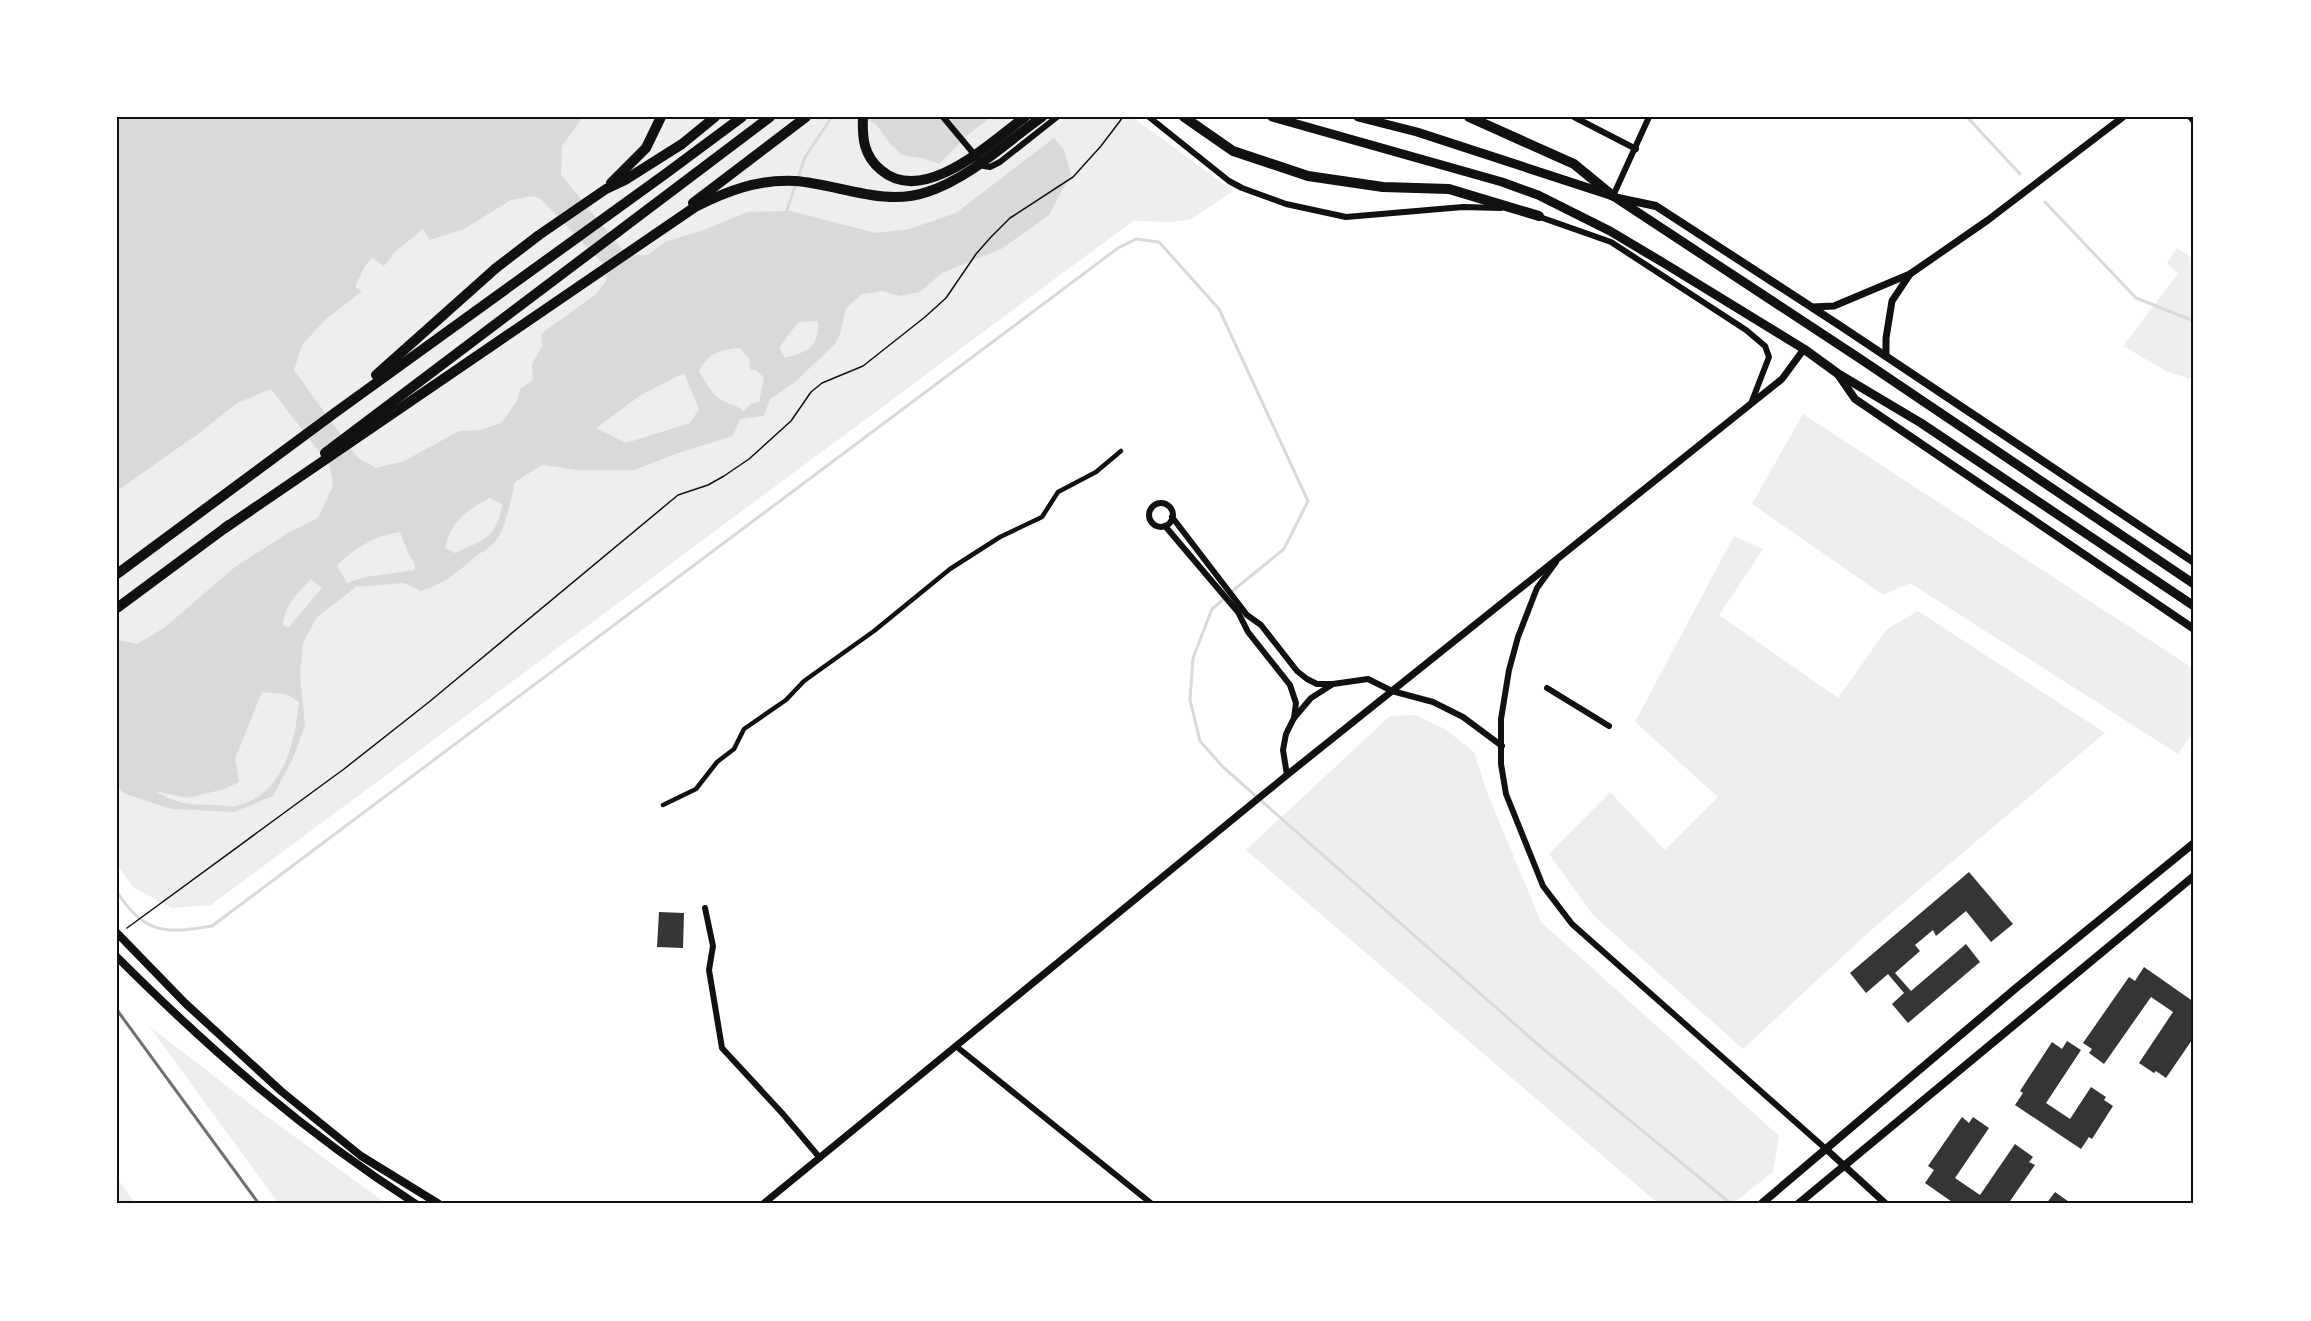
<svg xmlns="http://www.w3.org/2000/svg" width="2311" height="1321" font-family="Arial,sans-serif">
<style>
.green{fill:#eee}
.water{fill:#d9d9d9;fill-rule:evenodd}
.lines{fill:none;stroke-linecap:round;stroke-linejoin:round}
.stream{stroke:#d9d9d9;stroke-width:3}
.building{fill:#353535}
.path{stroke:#111;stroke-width:1.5}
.pedestrian{stroke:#111;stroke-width:4.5}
.minor{stroke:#111;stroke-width:6}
.tertiary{stroke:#111;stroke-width:7}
.secondary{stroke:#111;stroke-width:8}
.trunk{stroke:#111;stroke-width:9}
.motorway{stroke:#111;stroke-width:10}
.rail{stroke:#707070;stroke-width:3}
.neatline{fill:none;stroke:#111;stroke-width:2}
</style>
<rect width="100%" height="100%" fill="#fff"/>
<g class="green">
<path d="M117,117H1132L1233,191L1192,219L1172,222L1133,221L211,905L172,908L134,888L117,865Z"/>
<path d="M2177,248L2194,259V380L2168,372L2123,346L2178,274L2167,263Z"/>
<path d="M1803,414L2194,669V731L2178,754L1910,583L1883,595L1752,504Z"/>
<path d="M1734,536L1763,549L1719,615L1838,698L1887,629L1918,611L2105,733L1871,930L1743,1049L1593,915L1549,854L1610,792L1665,850L1718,797L1635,722Z"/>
<path d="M1415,715L1445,729L1474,752L1488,795L1541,922L1779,1136L1773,1172L1732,1204H1659L1246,850L1390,716Z"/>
<path d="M149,1026L258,1110L387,1204H279Z"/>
<path d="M117,1178L136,1204H117Z"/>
</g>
<g class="water">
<path d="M117,117H583L562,146L561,175L627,255H648L665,242L704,230L747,212L790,211L876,233L909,229L956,213L1054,138L1064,150L1071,174L1049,215L1001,249L942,273L920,292L900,296L882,291L862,294L846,308L840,334L834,345L795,382L770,399L764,416L740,419L733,436L678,453L634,470H578L542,465L515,482C510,502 507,527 494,543C489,549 481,552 475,557C455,574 447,582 421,591L404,583L356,587L317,617L303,643L300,674L305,725L293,758L273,796L234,812L171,809L123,793L117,786V640L137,644L164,628L235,567L288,533L318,518L333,486L330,466L271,389L237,403L198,434L117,491ZM533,196L541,199L607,268L606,281L596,294L541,334L542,346L532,364L533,380L520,389L517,401L501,423L480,430L459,431L404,461L376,468L357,457L294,370L302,345L325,320L362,291L355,287L365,266L372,258L384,266L395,252L423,229L430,240L464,229L511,200ZM818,321C819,348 809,351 785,358L779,348C786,339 792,329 799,322ZM740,348L749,358L750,369L757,371L764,378L759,402L751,404L744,411C738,406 732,405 725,402C712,396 706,382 699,371C708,353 722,349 740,348ZM684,373L699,409L690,423L626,443L596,428L641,395ZM489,498L502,504C497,538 484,540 455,553L445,548C453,519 464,513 489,498ZM400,532L409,555L415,564V570L366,577L347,583L337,566C352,549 377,535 400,532ZM311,579L322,588L288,628L283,625C285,605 297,593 311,579ZM262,692L286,694L299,702C295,743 283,796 236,806C229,807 220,805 213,805C185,804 180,805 155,791L187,798L225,789L239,782L235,759Z"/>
<path d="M862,117H991L970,133L939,164L922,158L902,155L890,144L876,124Z"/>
</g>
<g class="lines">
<g class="stream">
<path d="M1967,117L2020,174"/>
<path d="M2045,202L2136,298L2194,321"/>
<path d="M786,213L805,157L832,117"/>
<path d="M1225,598L1212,609L1193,658L1190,700L1200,741L1223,767L1542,1048L1729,1202"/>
<path d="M117,892C145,934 164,934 212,926L1118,248L1136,239L1159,242L1219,309L1308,501L1284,549L1230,593"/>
</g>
</g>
<g class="building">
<path d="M1969,872L2013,924L1991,942L1966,911L1936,936L1933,930L1915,945L1920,951L1895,973L1911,991L1966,944L1980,962L1908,1023L1892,1004L1904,993L1888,974L1866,993L1850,973Z"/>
<path d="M659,912L684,913L683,948L657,947Z"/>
<path d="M2144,967L2194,1002V1037L2166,1078L2156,1071L2154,1073L2139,1063L2173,1012L2151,997L2104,1064L2089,1053L2092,1049L2083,1043L2129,977L2135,981Z"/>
<path d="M2067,1041L2081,1050L2046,1103L2070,1119L2091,1087L2106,1097L2104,1100L2113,1106L2092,1139L2089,1137L2081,1149L2015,1105L2023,1093L2020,1091L2052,1042L2062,1049Z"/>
<path d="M1962,1117L1969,1123L1973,1117L1989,1128L1955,1178L1980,1195L2015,1144L2033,1157L2029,1162L2035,1165L2008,1204H1955L1925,1183L1934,1170L1928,1166Z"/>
<path d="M2055,1192L2072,1204H2046Z"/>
</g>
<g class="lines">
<path class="path" d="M127,928L344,769L429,702L678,495L708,485L724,476L749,459L791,421L811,392L822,383L863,366L925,317L946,298L976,254L991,237L1010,218L1073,177L1101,146L1123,117"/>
<path class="pedestrian" d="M663,805L696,789L717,762L734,749L744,729L786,700L804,681L874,631L950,569L1000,537L1042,517L1058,492L1096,472L1121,451"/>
<g class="minor">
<path d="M943,117L984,166L990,167L1000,162L1057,117"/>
<path d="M1149,117L1229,181L1242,188L1286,204L1346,217L1463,207L1501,208"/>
<path d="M1574,117L1636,149"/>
<path d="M2190,117L2194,122"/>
<path d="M1613,196L1649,117"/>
<path d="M1537,216L1611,242L1746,330L1765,346L1769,357L1752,401"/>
<circle cx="1161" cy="515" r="12"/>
<path d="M1172,517L1247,615L1261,625L1297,671L1307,679L1317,684H1332"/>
<path d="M1165,526L1238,612L1248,632L1290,685L1296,703L1294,718"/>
<path d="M1556,562L1537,588L1518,637L1509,670L1501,719V764L1506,794L1543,886L1572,924L1826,1149"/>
<path d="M1547,688L1609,726"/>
<path d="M1287,775L1283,750L1286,734L1294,718L1311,698L1333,684L1368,679L1392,691L1433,702L1463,717L1502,746"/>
<path d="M705,908L713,946L709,970L722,1048L782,1113L820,1158"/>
<path d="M957,1047L1152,1204"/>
</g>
<g class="tertiary">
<path d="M1812,307L1834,306L1910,274L1988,220L2123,117"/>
<path d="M1886,356V338L1892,301L1910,274"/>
<path d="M1826,1149L1886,1204"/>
<path d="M763,1204L1287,775L1782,379L1804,349"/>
</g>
<g class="secondary">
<path d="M1618,198L1656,206L1839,325L2194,562"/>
<path d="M1837,373L1855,399L2194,629"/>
<path d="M117,933L185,1003L281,1091L361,1156L439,1204"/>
<path d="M117,957C211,1051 304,1132 416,1204"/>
<path d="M1761,1204L2016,988L2194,843"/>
<path d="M1798,1204L2194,876"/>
</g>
<g class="trunk">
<path d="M1272,117L1502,182L1538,195L1610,231L1667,265L1804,349L1837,373L1921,423L2194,606"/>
<path d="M1358,117L1417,132L1613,196L1862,360L2194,584"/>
</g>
<g class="motorway">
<path d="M863,117C862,139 864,156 881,170C924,207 991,142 1025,117"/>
<path d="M1184,117L1233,151L1308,176L1383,187L1449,189L1539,216"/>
<path d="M1469,117L1574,164L1613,196"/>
<path d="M611,183L646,148L661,117"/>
<path d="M693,203L806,117"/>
<path d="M376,375L496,268L539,235L606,189L625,180L682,144L715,117"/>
<path d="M325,453L770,117"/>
<path d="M225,528L695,207C727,191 758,179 795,181C838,184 884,207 927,192C970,178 1005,143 1042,117"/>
<path d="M117,574L336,412L668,172L742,117"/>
<path d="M117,608L229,525"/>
</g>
<path class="rail" d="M117,1010L259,1204"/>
</g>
<rect width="2311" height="1321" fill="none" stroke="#ffffff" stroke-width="237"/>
<rect x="118" y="118" width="2074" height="1084" class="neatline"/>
</svg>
